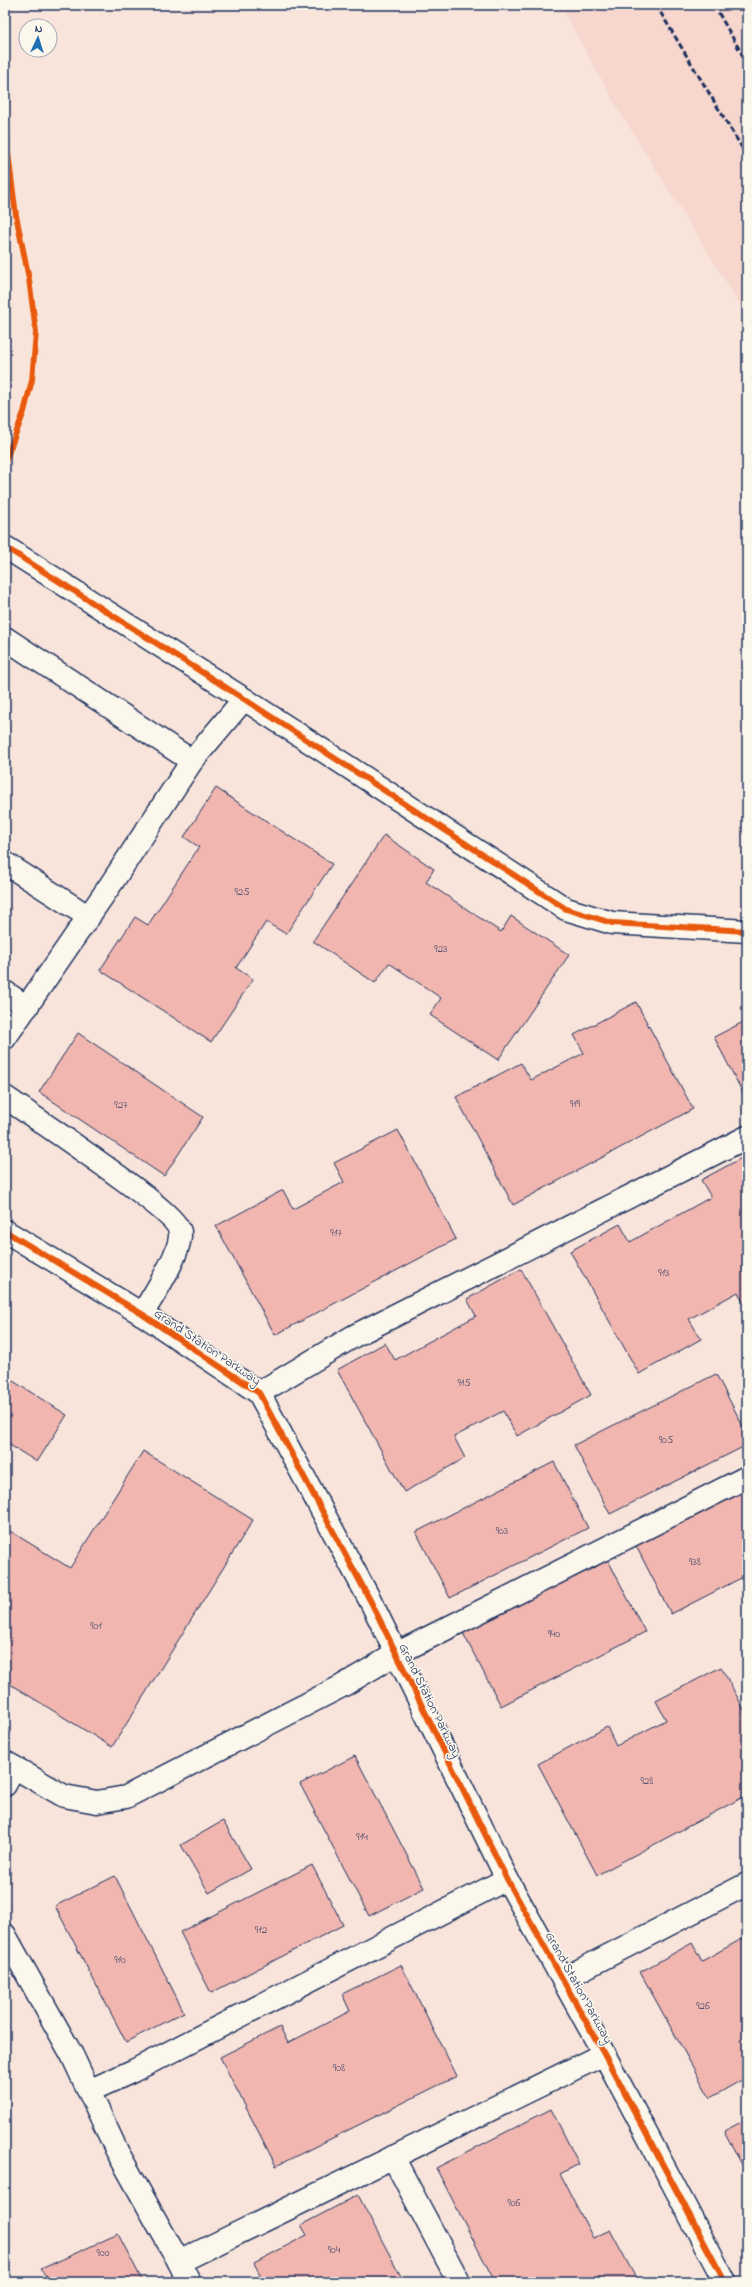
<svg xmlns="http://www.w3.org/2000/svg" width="752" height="2287" font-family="'Indie Flower',sans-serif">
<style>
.built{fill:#f6d6cd}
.building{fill:#f1b6af;stroke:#1b2f5e}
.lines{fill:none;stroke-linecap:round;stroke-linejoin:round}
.minor-casing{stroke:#1b2f5e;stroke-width:25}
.minor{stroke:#fbf7ec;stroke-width:22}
.rail{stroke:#1b2f5e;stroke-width:3;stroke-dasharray:6 3;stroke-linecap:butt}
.cycleway-casing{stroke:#fbf7ec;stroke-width:8}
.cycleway{stroke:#e8590c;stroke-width:6}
.labels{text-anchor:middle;stroke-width:3.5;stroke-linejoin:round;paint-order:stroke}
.number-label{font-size:11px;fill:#505172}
.street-label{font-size:13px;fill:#1b2f5e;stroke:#fbf7ec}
</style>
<rect width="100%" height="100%" fill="#f8e4da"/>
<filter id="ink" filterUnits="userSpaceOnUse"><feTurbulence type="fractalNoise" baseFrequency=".025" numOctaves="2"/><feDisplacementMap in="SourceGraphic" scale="8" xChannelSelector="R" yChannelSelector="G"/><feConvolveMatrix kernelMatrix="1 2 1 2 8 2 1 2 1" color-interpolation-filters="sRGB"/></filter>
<g filter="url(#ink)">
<path class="built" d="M560,5H747V315L617,107Z"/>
<g class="building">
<path d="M216,788L332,864L286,934L266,922L236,968L253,979L211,1042L100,970L135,917L148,925L199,847L184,837Z"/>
<path d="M384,835L434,869L426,882L501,932L511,916L569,955L498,1060L430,1015L441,998L389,963L375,983L313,941Z"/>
<path d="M636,1002L693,1109L513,1205L456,1097L521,1063L531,1080L584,1053L574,1035Z"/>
<path d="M747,1020V1101L714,1037Z"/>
<path d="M78,1033L203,1117L164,1176L39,1092Z"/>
<path d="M398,1130L456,1239L275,1335L216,1226L283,1190L293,1209L344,1182L334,1163Z"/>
<path d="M747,1155V1310L738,1292L689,1319L701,1339L639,1374L570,1251L620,1224L630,1242L711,1197L701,1180Z"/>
<path d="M521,1269L591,1395L517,1436L503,1411L454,1437L465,1458L404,1492L337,1370L385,1343L395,1360L476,1316L467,1299Z"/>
<path d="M716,1374L747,1434V1445L610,1514L574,1445Z"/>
<path d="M5,1376L67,1415L37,1462L5,1442Z"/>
<path d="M143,1451L253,1520L112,1747L5,1681V1528L70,1568Z"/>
<path d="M554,1462L588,1528L450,1598L416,1532Z"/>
<path d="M747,1490V1575L671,1614L636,1546Z"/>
<path d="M608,1560L645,1632L501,1706L463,1633Z"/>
<path d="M721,1667L747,1715V1795L597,1875L538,1764L607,1727L616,1746L666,1720L656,1701Z"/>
<path d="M355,1756L424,1888L369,1916L300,1784Z"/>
<path d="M223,1821L251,1869L209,1893L181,1845Z"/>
<path d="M312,1865L343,1925L211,1993L180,1932Z"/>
<path d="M115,1876L184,2012L126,2042L55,1906Z"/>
<path d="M747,1936V2077L710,2098L640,1972L692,1943L702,1961Z"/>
<path d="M401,1965L457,2076L276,2166L220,2057L280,2027L288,2043L350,2011L342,1994Z"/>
<path d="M551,2109L579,2164L560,2174L593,2238L610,2230L638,2282H495L436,2168Z"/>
<path d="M747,2119V2174L724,2131Z"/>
<path d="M358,2195L404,2282H264L254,2263L307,2235L301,2225Z"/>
<path d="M118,2234L143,2282H52L41,2269Z"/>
</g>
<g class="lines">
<g class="minor-casing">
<g id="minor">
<path d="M5,547L244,699L566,909L612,923L747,931"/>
<path d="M5,638L192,761"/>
<path d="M5,863L89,917"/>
<path d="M5,992L27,1007"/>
<path d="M5,1038L111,884L192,761L244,699"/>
<path d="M5,1097C30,1115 177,1211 180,1232C182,1252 153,1296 142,1314"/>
<path d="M5,1231L142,1314L259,1393L371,1602L507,1879L604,2054L725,2282"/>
<path d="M259,1393L354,1336L747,1137"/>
<path d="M5,1762L64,1796L97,1802L126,1797L342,1686L396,1654L747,1477"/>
<path d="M5,1785L13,1767"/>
<path d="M5,1935L72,2055L117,2151L179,2262"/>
<path d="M563,1979L747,1884"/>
<path d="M89,2091L133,2071L507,1879"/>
<path d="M393,2157L459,2282"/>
<path d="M189,2282L179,2262L604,2054"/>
</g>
</g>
<use href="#minor" class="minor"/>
<g class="rail">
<path d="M656,5L747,156"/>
<path d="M714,5L747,63"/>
</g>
<g class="cycleway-casing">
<g id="cycleway">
<path d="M5,44L8,153L16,215L29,279L36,332L32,380L24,412L5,462"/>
<path d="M5,547L244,699L566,909L612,923L747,931"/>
<path d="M5,1231L142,1314L259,1393L371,1602L507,1879L604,2054L725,2282"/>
</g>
</g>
<use href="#cycleway" class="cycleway"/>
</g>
</g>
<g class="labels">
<g class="number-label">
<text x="242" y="895">925</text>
<text x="441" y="952">923</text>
<text x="575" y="1107">919</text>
<text x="121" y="1108">927</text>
<text x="336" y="1236">917</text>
<text x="664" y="1276">913</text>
<text x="464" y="1386">915</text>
<text x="666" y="1443">905</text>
<text x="502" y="1534">903</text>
<text x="695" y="1565">938</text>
<text x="96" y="1629">901</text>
<text x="554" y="1637">940</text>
<text x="647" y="1784">928</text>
<text x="362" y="1840">914</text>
<text x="261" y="1933">912</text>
<text x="120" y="1963">910</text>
<text x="703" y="2009">926</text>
<text x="339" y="2071">908</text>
<text x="514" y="2206">906</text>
<text x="334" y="2253">904</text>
<text x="103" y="2256">900</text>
</g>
<g class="street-label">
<text transform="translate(208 1346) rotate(34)" y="5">Grand Station Parkway</text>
<text transform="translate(431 1700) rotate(64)" y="5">Grand Station Parkway</text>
<text transform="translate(580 1987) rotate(61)" y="5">Grand Station Parkway</text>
</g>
</g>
<rect width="752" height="2287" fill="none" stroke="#fbf7ec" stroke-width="20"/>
<rect x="10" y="10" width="732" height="2267" fill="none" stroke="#1b2f5e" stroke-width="1.5" filter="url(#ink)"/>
<g transform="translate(38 38) rotate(4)"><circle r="19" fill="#fbf7ec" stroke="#a1a7b3"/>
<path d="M0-3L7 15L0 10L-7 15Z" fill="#1f6fb2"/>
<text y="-6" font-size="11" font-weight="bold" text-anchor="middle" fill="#1b2f5e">N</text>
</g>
</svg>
